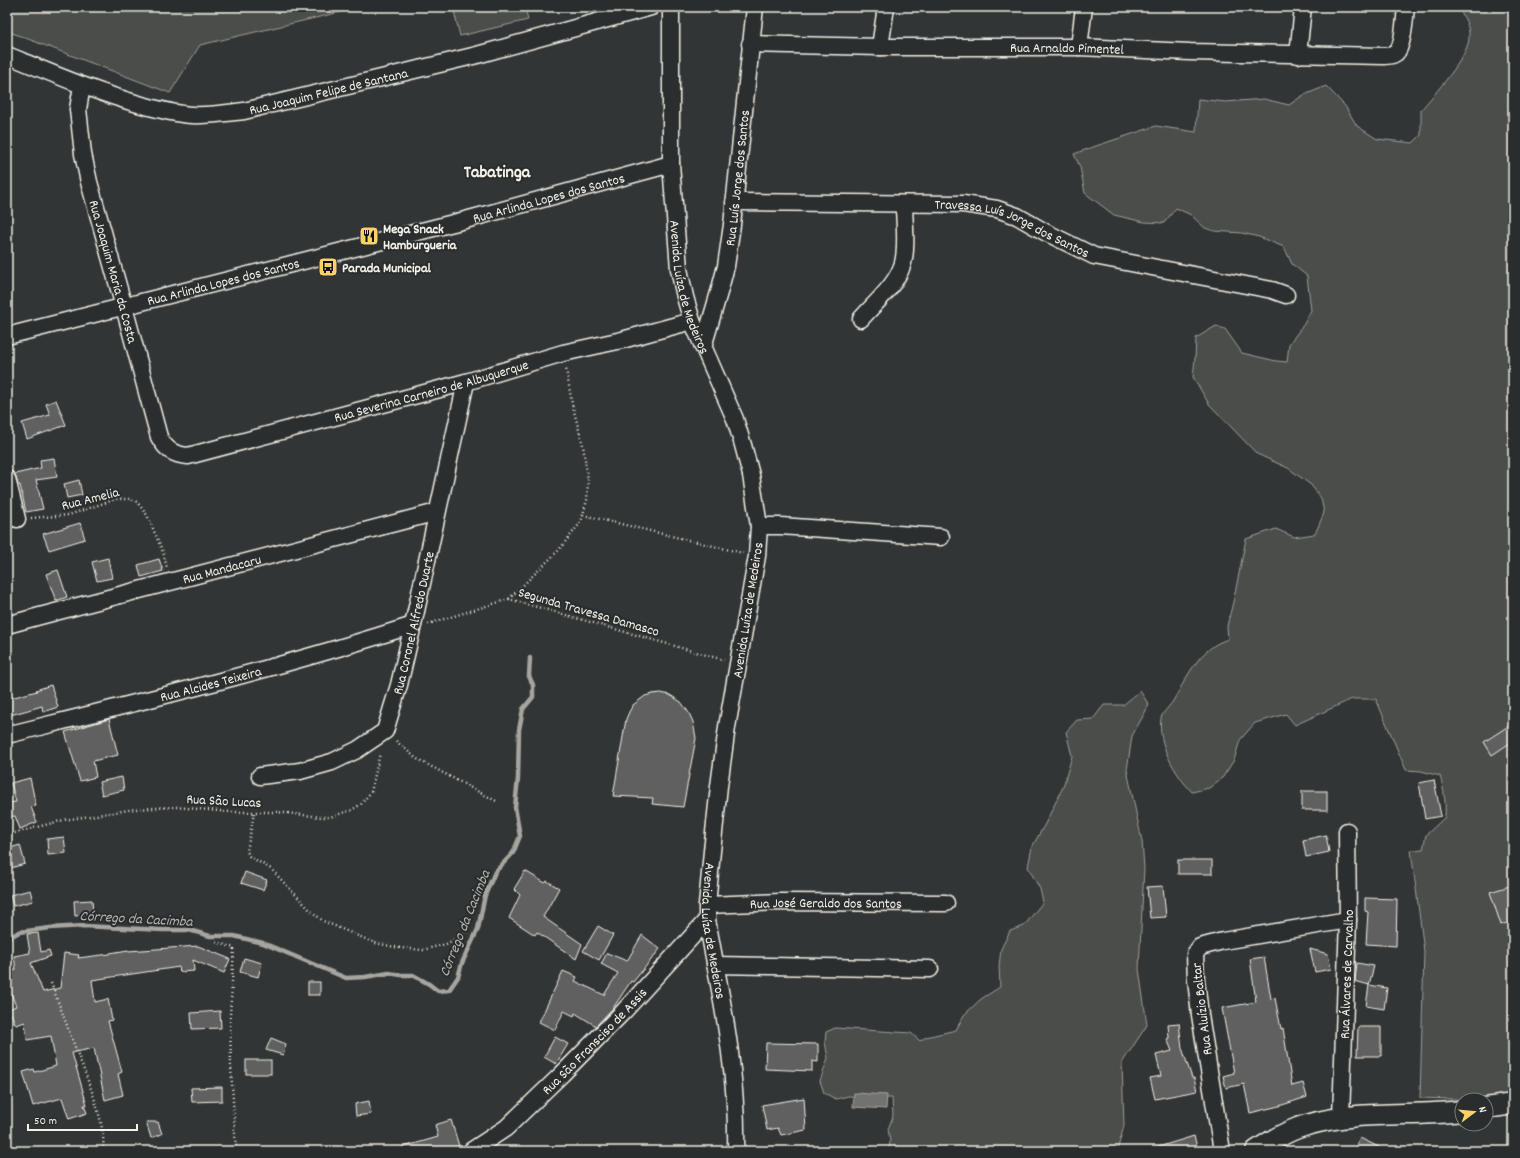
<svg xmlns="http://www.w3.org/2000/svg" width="1520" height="1158" font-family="Dekko,sans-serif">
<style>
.green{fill:#4b4d4c;stroke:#a09f9a}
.water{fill:#727370;stroke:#a6a5a0}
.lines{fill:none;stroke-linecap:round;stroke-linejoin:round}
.stream{stroke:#a6a5a0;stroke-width:4.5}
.building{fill:#5f605f;stroke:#f4f1e8}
.minor-casing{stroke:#f4f1e8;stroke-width:19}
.major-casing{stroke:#f4f1e8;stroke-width:23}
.path{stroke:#f4f1e8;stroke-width:2.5;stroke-dasharray:1 3;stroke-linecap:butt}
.minor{stroke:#2a2d2e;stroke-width:16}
.major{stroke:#2a2d2e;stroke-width:20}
.labels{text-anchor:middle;stroke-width:4;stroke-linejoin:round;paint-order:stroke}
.street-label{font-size:14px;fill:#f4f1e8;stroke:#2a2d2e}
.poi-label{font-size:14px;font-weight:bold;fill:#f4f1e8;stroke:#2a2d2e;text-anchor:start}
.water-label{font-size:15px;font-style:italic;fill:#b3b2ac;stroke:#2a2d2e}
.district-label{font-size:18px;font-weight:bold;fill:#f4f1e8;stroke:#2a2d2e}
</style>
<rect width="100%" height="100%" fill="#323535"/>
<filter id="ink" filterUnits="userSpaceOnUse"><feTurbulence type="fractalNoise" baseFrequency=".025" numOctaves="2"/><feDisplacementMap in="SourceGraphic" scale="8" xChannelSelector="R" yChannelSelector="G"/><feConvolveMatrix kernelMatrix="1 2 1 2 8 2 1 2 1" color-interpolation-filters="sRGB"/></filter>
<g filter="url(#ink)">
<g class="green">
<path d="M7,7H362L200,45L170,93L7,31Z"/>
<path d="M453,7H525L528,20L460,36Z"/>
<path d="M1457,7H1513V1093L1482,1100L1420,1098L1424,951L1411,850L1423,849L1426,835L1445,817C1446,802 1444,790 1440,776L1421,771L1406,770L1376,699H1352L1295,725L1286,714L1255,723L1240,740L1234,760L1223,777L1209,788L1192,792C1175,774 1157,744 1161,718C1162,713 1170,706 1173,701C1184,683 1194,659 1212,647C1217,643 1223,641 1228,639L1227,626L1234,598L1246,539L1276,529L1294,537L1315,534L1324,513L1321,498L1311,485L1288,468L1257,454L1209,404L1193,377L1195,358L1196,338L1216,326L1225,329L1242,353L1276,361L1287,362L1289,344L1304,324L1311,310L1307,276L1292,264L1284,247L1259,237L1242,233L1214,231L1205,228L1191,215L1176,208L1164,223L1144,222L1114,215L1085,193L1080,167L1074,154L1093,147L1156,126L1196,132L1198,99L1225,102L1264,99L1289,105L1302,96L1326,86L1345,106L1357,126L1377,139L1413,143L1421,135V110C1434,94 1468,58 1469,38C1470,26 1464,16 1457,7Z"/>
<path d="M1140,691L1149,705L1132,736L1127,770L1142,841L1144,868L1139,969L1147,1025L1122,1063L1124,1126L1117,1151H889L890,1141L888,1129L893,1116L892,1098H876L848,1096L836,1099L824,1093L820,1081L828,1058L825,1042L826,1032L835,1028L911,1033L920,1041L926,1037L956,1030L964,1015L981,999L1000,987L999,966L1001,949L1010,931L1024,926L1043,902L1040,889L1028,867L1032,847L1045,824L1063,787L1072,756L1066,732L1077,720L1093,719L1104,705H1123Z"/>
</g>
<path class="water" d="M854,1093L887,1095L886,1109L853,1107Z"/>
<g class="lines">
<path class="stream" d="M7,939L19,932L50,928L84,926L162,930H189L210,936H234L263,943L346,978L365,977L389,973L401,975H413L429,984L438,991L449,990L458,977L462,963L478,929L485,895L495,872L513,853L520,836L515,807L518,778L519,730L523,709L533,697V685L529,676L530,658"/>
</g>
<g class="building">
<path d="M56,400L66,425L27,439L22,423L50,415L46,404Z"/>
<path d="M54,458L57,477L36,480L43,509L26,512L20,485H18L15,474L41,468L40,460Z"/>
<path d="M79,480L82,495L67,498L64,484Z"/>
<path d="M80,523L85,539L49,550L43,534Z"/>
<path d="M108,558L112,578L97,581L92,562Z"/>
<path d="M159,559L163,571L141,577L138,565Z"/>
<path d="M58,570L67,597L56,601L46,574Z"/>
<path d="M51,685L58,707L43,712L42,706L7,716V699L37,691L36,690Z"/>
<path d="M661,693L670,695L681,702L689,713L693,722L696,738L683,807L652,804L653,798L613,796L626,719L629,712L633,705L645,696L652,694Z"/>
<path d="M109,719L118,755L93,761L96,777L80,781L65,732Z"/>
<path d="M1513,723V741L1492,755L1484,742Z"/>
<path d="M122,777L124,790L102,795L99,782Z"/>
<path d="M30,778L36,806L31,807L37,822L20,829L15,816L7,817V803L16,802L11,783Z"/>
<path d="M1434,780L1441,816L1425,819L1419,783Z"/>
<rect x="1302" y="791" width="25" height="19"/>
<path d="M1326,835L1329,852L1306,857L1303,840Z"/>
<path d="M64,837L66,853L48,855L47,839Z"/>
<path d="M20,845L25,864L7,869V849Z"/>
<rect x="1178" y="860" width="34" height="14"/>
<path d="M525,871L545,883L547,881L559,888L543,917L582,944L576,959L537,932L535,935L509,918L520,895L514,889Z"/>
<path d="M245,872L267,880L263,890L241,883Z"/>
<path d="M1513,885V921L1501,925L1490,892Z"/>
<path d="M1163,886L1166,917L1150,918L1147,887Z"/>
<path d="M30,890L33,901L13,906L10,895Z"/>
<path d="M1365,898L1397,899L1396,946L1366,944L1368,912L1365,911Z"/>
<path d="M92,900L93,914L75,916L74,901Z"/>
<path d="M598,926L613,935L599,960L583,951Z"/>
<path d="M38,933L41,952L49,950L51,956L31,963L43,992L60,988L64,953L79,955L78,958L110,954V953L128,950V951L198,946L230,959L224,973L193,960L194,971L180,972L179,967L92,980L95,1002L108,999L112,1020L108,1021L122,1072L118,1074L123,1095L105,1100L94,1048L72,1053L87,1105H84L87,1113L69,1119L62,1098L33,1106L23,1072L34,1069L35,1072L56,1066L51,1036L27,1040L25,1022L16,1025L9,1009L16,1006L7,984V972L16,970L14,956L30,953L27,934Z"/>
<path d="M642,935L660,949L633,982L631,981L613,1008L596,1026L575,1013L574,1016L564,1011L555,1030L539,1022L563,971L577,977L575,981L604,995L618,973L601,964L607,953L627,961Z"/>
<path d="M1310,949L1328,954L1331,969L1315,972Z"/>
<path d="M1264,957L1271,999L1275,998L1281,1029L1283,1028L1292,1086L1303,1083L1307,1097L1279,1106L1250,1113L1244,1084L1226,1088L1223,1076L1234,1073L1222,1008L1256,1002L1250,959Z"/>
<path d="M244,958L262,963L258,977L240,972Z"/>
<path d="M1357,963L1374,966L1369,985L1355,981Z"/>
<rect x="308" y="982" width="12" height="13"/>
<path d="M1369,985L1387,988L1384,1009L1366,1006Z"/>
<path d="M220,1011L221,1028L192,1029L191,1013Z"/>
<path d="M1179,1023L1182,1048L1192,1078H1194L1197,1091L1155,1099L1150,1078L1161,1076L1156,1055L1172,1051L1167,1039L1169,1038L1168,1024Z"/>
<path d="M1358,1027H1381V1056H1357Z"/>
<path d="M555,1037L568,1044L556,1064L544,1057Z"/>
<path d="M271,1038L286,1044L283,1055L266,1050Z"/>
<path d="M766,1043L818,1044V1062L812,1061V1071L765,1069Z"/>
<rect x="246" y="1060" width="25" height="14"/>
<path d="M222,1087V1101L192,1102L191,1088Z"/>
<path d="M804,1098L806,1130L781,1135L778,1128L767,1130L762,1105Z"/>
<path d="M369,1101L371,1114L356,1116L355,1104Z"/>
<path d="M451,1120L459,1146L446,1151H401L400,1148L438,1137L435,1125Z"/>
<path d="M146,1122H158L162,1134L151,1138Z"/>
<path d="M1194,1136L1198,1151H1155V1148Z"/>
<path d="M1360,1138L1387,1151H1354Z"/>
</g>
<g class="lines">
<g class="minor-casing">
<g id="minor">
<path id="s1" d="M671,7V164L679,269L685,297L692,321L735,419L743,445L751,475L759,526L757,556L727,727L719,786L712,851L707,905V920C721,996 738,1073 736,1151"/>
<path id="s2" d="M750,44L880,47H1079L1190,52L1384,56C1388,56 1392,56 1396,53C1403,47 1405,17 1406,7"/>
<path d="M880,47L886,7"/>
<path d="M1079,47L1084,7"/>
<path id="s3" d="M7,55C51,73 95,92 142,105C158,109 175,114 192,115C209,116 227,113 244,111L477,55L651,7"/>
<path d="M1298,55L1303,7"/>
<path id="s4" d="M82,86L78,109L83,154L89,182L124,307L159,437C166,450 174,455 188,456L466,382L563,353L622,340L692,321"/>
<path id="s5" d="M734,202L963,204L997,209L1017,216L1045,232L1094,256L1272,290L1286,295"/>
<path d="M861,319C874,304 896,285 902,266C908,250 904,221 904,204"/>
<path id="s6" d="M7,336L469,219L671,164"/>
<path id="s7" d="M703,347L720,289L726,266L732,225L755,7"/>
<path d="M7,479L17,519"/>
<path d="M759,526H780L941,537"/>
<path id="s8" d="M7,625L40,616L437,512"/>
<path id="s9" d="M7,735C143,701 280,668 413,625"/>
<path id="s10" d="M260,776L300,771L332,762L357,750L385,731L399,685L413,625L466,382"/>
<path id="s11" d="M707,905L780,902L946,903"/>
<path d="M715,965L930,969"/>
<path id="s12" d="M1341,1117L1348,920L1347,831"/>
<path id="s13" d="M471,1151L506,1128L562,1074L624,1011L707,920"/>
<path d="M1222,1151L1200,1015L1196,980L1195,954L1200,947L1223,941L1348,920"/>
</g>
</g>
<g class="major-casing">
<g id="major">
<path d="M1486,1108L1513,1104"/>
<path d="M1256,1151C1272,1140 1288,1130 1307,1125C1358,1110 1410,1117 1462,1111"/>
</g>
</g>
<g class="path">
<path d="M583,515L743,553"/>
<path d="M31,518L69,515L116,499H130L137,502L147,515L163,552L167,568"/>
<path d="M509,599L558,551L581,522L587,500L588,480L583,445L572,404L566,368"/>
<path d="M428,624L509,599L724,660"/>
<path d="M396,741L417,759L496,801"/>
<path d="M254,813L247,851L249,856L271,869L310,910L323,921L375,943L400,948L423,950L446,944L467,932"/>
<path d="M7,835L64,820L135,809L176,807L230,812H277L321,817H330L352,810L361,804L371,792L380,753"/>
<path d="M7,918L10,930L7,929"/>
<path d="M216,942L234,948L230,1016L231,1067L236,1151"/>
<path d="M51,983C61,1009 70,1034 80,1060C90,1086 106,1124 103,1151"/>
</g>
<use href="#minor" class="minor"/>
<use href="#major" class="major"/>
</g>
</g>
<defs>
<g id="restaurant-square" transform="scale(1)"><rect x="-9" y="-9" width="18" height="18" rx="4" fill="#ffd166" stroke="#2a2d2e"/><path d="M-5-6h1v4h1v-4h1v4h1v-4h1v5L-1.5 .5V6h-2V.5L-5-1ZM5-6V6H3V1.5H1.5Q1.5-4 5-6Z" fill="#111"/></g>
<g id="bus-square" transform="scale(1)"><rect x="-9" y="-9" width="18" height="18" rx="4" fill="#ffd166" stroke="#2a2d2e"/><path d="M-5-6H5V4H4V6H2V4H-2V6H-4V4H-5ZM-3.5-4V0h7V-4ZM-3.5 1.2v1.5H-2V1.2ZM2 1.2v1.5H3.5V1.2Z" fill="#111"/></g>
</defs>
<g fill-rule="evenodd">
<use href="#restaurant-square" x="369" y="236"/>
<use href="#bus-square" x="328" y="267"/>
</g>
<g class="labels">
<g class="street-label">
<text dy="5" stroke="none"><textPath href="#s2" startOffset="317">Rua Arnaldo Pimentel</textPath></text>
<text dy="5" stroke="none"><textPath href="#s3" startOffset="334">Rua Joaquim Felipe de Santana</textPath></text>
<text dy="5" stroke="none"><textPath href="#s7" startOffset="173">Rua Luís Jorge dos Santos</textPath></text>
<text dy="5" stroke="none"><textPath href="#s6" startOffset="559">Rua Arlinda Lopes dos Santos</textPath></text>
<text dy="5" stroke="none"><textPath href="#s5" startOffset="283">Travessa Luís Jorge dos Santos</textPath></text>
<text dy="5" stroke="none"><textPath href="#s4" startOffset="190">Rua Joaquim Maria da Costa</textPath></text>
<text dy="5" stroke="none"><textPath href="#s6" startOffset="223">Rua Arlinda Lopes dos Santos</textPath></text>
<text dy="5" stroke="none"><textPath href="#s1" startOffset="282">Avenida Luíza de Medeiros</textPath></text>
<text dy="5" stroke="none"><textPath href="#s4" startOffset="650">Rua Severina Carneiro de Albuquerque</textPath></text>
<text transform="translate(90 498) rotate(-14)" y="5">Rua Amelia</text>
<text dy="5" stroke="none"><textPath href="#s8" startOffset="222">Rua Mandacaru</textPath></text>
<text transform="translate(747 610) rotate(-81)" y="5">Avenida Luíza de Medeiros</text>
<text transform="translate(589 611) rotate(16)" y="5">Segunda Travessa Damasco</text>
<text dy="5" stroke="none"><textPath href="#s10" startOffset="247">Rua Coronel Alfredo Duarte</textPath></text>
<text dy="5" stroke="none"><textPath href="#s9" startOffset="210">Rua Alcides Teixeira</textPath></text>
<text transform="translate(224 800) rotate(3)" y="5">Rua São Lucas</text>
<text dy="5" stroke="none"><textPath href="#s11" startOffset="119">Rua José Geraldo dos Santos</textPath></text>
<text dy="5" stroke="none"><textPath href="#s1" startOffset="942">Avenida Luíza de Medeiros</textPath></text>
<text dy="5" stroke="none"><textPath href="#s12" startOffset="143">Rua Álvares de Carvalho</textPath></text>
<text transform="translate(1201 1009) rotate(-97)" y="5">Rua Aluízio Baltar</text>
<text dy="5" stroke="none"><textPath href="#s13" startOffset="166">Rua São Fransciso de Assis</textPath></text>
</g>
<g class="poi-label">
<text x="383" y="233">Mega Snack<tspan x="383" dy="16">Hamburgueria</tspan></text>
<text x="342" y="272">Parada Municipal</text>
</g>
<g class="water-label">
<text transform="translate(136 918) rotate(3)" y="5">Córrego da Cacimba</text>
<text transform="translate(464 923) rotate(-68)" y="5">Córrego da Cacimba</text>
</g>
<g class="district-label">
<text x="497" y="177">Tabatinga</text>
</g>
</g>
<rect width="1520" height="1158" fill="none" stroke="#2a2d2e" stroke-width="24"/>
<rect x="12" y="12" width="1496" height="1134" fill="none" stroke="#f4f1e8" stroke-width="1.5" filter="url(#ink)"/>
<g transform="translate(1474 1112) rotate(74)"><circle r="19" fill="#2a2d2e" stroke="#7b7b78"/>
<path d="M0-3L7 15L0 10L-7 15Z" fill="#ffd166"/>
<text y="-6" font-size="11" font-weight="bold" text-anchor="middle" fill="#f4f1e8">N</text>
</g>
<path d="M28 1124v6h109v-6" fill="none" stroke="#f4f1e8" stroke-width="2"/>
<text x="34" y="1124" font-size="12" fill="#f4f1e8" stroke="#2a2d2e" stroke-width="3" paint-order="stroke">50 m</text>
</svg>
